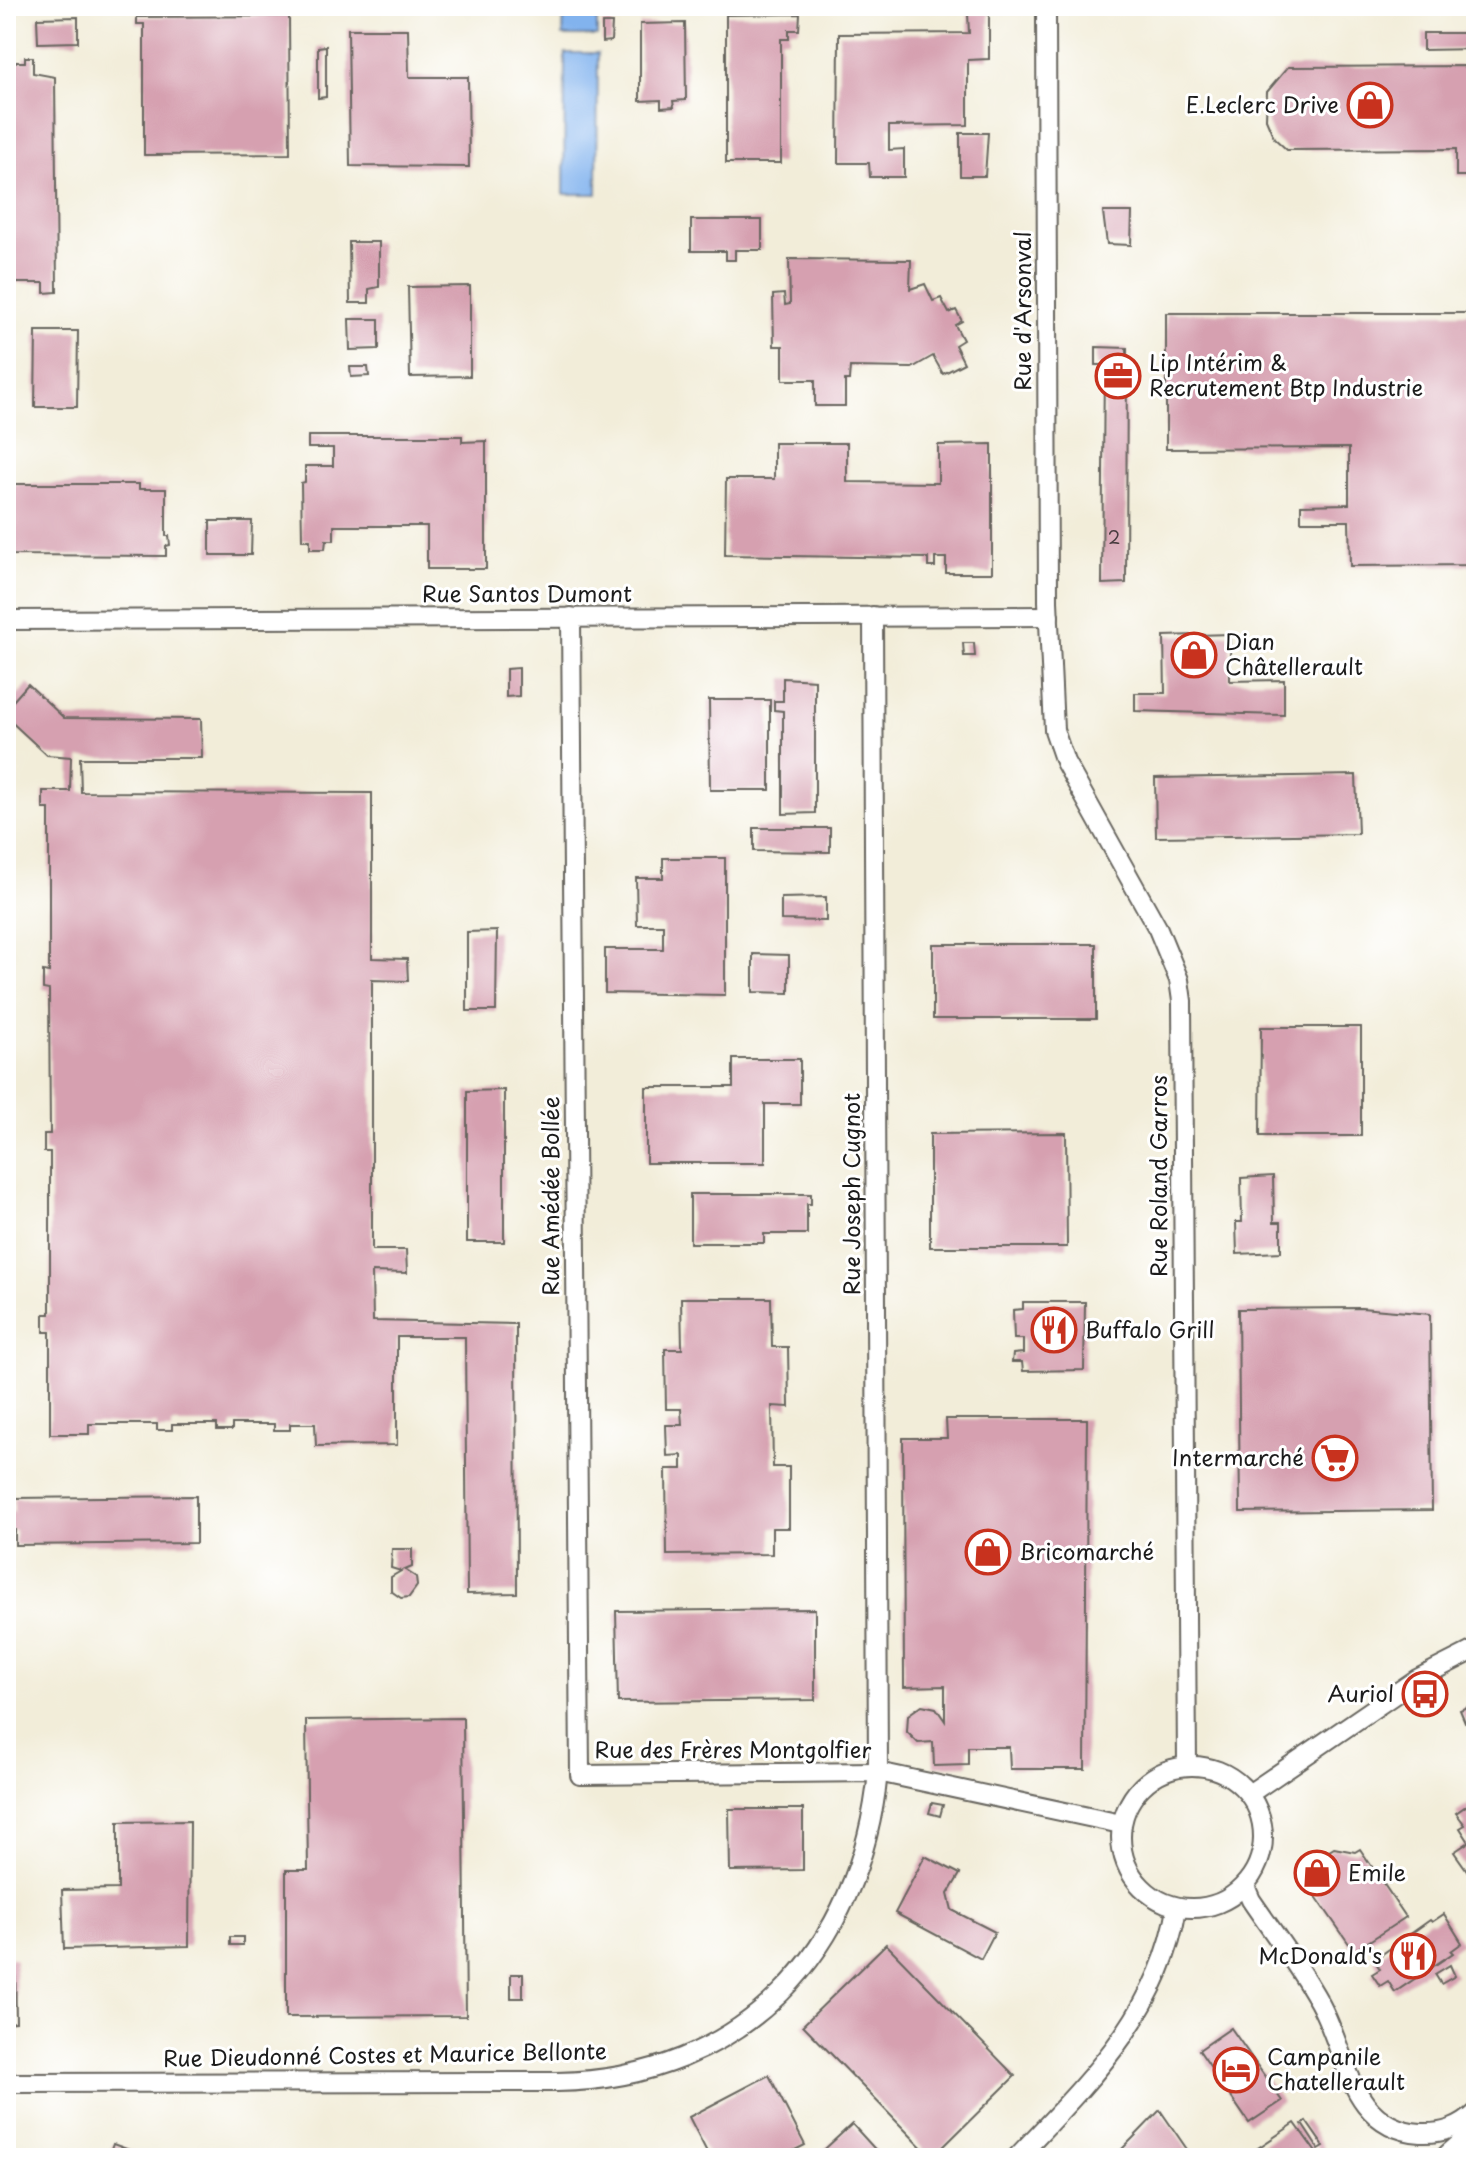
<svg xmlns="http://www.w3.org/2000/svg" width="1482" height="2164" font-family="'Playpen Sans',sans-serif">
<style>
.water{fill:#82b3ee;stroke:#4f6885;stroke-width:2}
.building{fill:#d6a0b0}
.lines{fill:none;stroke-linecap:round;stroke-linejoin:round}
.street-casing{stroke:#67655e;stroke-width:22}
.primary-casing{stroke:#67655e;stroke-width:32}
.street{stroke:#fff;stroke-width:18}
.primary{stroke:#fff;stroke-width:28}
.labels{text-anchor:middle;stroke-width:6;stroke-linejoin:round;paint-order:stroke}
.number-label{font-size:18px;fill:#4a3d41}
.poi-label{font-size:22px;fill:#1c1c1c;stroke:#fff;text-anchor:start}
.street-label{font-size:22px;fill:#1c1c1c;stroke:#fff}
</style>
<rect width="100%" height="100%" fill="#fff"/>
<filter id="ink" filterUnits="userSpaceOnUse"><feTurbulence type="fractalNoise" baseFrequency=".0125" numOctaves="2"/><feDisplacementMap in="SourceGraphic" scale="16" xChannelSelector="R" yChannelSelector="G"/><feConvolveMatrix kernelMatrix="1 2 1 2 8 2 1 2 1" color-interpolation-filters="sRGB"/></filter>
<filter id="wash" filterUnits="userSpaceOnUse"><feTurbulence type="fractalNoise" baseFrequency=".006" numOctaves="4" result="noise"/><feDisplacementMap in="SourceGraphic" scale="32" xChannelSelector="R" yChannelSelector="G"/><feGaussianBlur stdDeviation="1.8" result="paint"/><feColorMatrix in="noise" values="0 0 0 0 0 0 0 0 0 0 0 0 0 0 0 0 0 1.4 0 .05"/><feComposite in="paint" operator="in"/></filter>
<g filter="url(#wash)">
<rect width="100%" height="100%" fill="#f2edd9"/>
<g class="water">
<path d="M564,6H597V36H563Z"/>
<path d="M565,53H598L597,194H564Z"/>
</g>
<g id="blocks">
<g class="building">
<path d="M989,13V59L968,60V125L889,126V150L904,149V177H870L869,163H838L839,34L969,33L968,14Z"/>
<path d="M800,14L799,30H789V39H781V163H726V15Z"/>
<path d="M289,16L290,154L144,155V24H137V17Z"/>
<path d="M78,17V42L38,43L37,18Z"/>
<path d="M602,23H612L611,41L602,42Z"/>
<path d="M685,23L686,100L673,101L674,107L661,108V100L640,101V24Z"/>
<path d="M348,29H408L409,77H468L469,167L350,166Z"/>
<path d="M1423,33H1476V49L1423,50Z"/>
<path d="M326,46V97L318,98V47Z"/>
<path d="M25,57H33V73L55,77L57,292L44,293V283H6V78H10L9,62H25Z"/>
<path d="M1476,66V176H1456V149L1287,150L1274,138L1266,119L1267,92L1288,67Z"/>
<path d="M960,133H988L985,176H960Z"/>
<path d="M1103,212H1132L1131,245L1107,244Z"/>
<path d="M691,220H762V250H735V260H726V251H691Z"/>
<path d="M349,242H379V287L369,289V303H350Z"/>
<path d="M789,259L911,260L910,289L925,284L933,301L941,298L949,313L956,310L962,321L955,325L963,340L955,345L964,363L943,374L933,356L912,368L850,367L849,380H845V406H815V380H783V346H774L773,295L784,294L785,305L790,304Z"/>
<path d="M470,286V376L410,377L408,287Z"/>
<path d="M1166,313H1476V565L1350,566L1349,521H1301V505L1349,504V448L1166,449Z"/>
<path d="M349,319H379V349L350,350Z"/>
<path d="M36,331H78L77,407H35Z"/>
<path d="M1096,347L1127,348L1126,583L1102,584L1104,365H1096Z"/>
<path d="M350,367H368L369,376L351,377Z"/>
<path d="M308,436H462V442L486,441V569H427V526H334V540H326L325,549H310V540H302L301,483L305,482V466H333V448H308Z"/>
<path d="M774,443H847V482L938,483V445L992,444V573H946V558H935V567H928V558L725,555L726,479H774Z"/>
<path d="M12,484H139V489H166V536H169L170,545L166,546V556L11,555Z"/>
<path d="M210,521H252L251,555H210Z"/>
<path d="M1230,634V681L1284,680V715L1135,711V693H1165L1164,636Z"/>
<path d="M963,643H974L975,656H964Z"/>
<path d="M519,668V696L506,697V669Z"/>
<path d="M783,678L815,680V813L783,814V711L774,710V701H783Z"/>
<path d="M28,684L64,718L201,719L202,758H80L81,792L372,793V958L407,959L408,981L372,980V1250H406L407,1273L372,1272L373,1321L516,1324L517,1593L467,1594L465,1337H397V1445L316,1446L315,1424H290V1430H274V1424H232V1430H217V1424H172V1430H157V1424H89V1434H50V1332H44V1314H50V1152H44V1134H50L49,990L43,989V971L49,972V809H43V791H70L71,757L47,755L6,717V709Z"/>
<path d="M709,700H770V790H710Z"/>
<path d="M1356,775L1358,834L1156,837L1155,778Z"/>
<path d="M754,828H830V852L754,851Z"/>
<path d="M663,858H725V995L605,993V949H663V925H637L636,878H663Z"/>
<path d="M826,897V921L781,920V898Z"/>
<path d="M497,931L496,1011H467V932Z"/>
<rect x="933" y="944" width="163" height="75"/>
<path d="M753,954L789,955V993L753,992Z"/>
<path d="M1261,1027H1361V1136H1260Z"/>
<path d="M733,1059H800V1104H765V1163H646V1087H733Z"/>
<path d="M504,1090V1242H467V1091Z"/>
<path d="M1066,1133L1067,1247H930V1134Z"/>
<path d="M1273,1176L1274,1222H1281V1252L1237,1254L1236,1222H1242L1241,1178Z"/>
<path d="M690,1194H811V1204H807V1234H764V1243H690Z"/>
<path d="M681,1298H771L772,1347H788L789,1407L772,1406L773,1467H789V1528H772V1554L667,1555L666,1469H682V1455L667,1456L666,1425H682L681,1409H666L665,1349H682Z"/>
<path d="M1023,1302H1085L1084,1370L1023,1371L1022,1362H1012L1013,1354L1023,1353V1339H1014L1013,1310L1023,1309Z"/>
<path d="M1361,1308L1430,1314L1432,1510L1240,1512L1238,1309Z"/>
<path d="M946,1419H1087L1085,1769H1010L1009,1747H968V1765L934,1766L933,1742L918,1743L907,1732L908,1715L922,1705L936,1708L945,1721V1686L904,1687L903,1438H947Z"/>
<path d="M196,1496V1543L15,1545V1530H6V1512H14V1498Z"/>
<path d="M392,1549H412V1567L405,1570L416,1577L417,1586L409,1597L401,1598L391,1591V1577L401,1571L391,1568Z"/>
<path d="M815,1609V1700L618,1702L616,1611Z"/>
<path d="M1474,1704L1476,1718L1465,1722L1460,1710Z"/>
<path d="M463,1718L466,2016L286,2017V1870H308L306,1720Z"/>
<path d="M1476,1799V1883L1454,1852L1469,1842L1460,1828L1465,1825L1456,1813Z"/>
<path d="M932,1803L943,1805L940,1816L929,1813Z"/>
<path d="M729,1809H803V1870L730,1871Z"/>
<path d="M190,1821L189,1946L64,1949L62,1890L118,1889V1822Z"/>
<path d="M1334,1848L1355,1852L1360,1849L1406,1917L1354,1951L1308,1885L1314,1880L1315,1860Z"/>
<path d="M925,1856L960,1874L948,1894L952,1910L995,1932L981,1959L895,1913Z"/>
<path d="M1444,1914L1462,1943L1451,1951L1453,1953L1395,1992L1388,1981L1380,1986L1372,1974L1380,1969L1374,1960L1430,1920L1432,1922Z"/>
<rect x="230" y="1937" width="13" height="8"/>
<path d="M886,1944L1015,2076L932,2158L803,2025Z"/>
<path d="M6,1958H15L16,2022L6,2023Z"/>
<path d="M1450,1965L1455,1976L1441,1984L1435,1974Z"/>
<rect x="511" y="1974" width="12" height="24"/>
<path d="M1231,2028L1282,2101L1249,2123L1199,2050Z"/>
<path d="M769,2075L805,2145L779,2158H710L689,2117Z"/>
<path d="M1160,2110L1193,2158H1113L1133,2138Z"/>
<path d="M1306,2121L1324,2147L1319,2150L1302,2124Z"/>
<path d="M1295,2123L1320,2158H1261L1255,2150Z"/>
<path d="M852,2124L883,2158H815Z"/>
<path d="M113,2144L151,2158H108Z"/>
</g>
</g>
</g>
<g filter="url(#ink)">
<use href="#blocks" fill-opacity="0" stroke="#67655e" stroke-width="2"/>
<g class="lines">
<g class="street-casing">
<g id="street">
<path d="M1046,6L1048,601L1054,730L1065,762L1158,929L1179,980L1182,1001L1187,1766"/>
<path d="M571,617L580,1775L878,1772L1121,1824"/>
<path d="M6,620L1049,616"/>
<circle cx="1192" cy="1837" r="71"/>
<path d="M1249,1794L1417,1679L1476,1649"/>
<path d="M1245,1886L1251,1900C1274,1934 1299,1966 1319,2002C1347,2051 1349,2129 1421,2133C1443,2134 1460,2128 1476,2113"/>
<path d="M6,2083L557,2082C742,2079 861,1951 878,1772L873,616"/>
<path d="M1016,2158C1087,2083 1160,2014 1177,1908"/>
</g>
</g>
<g class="primary-casing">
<path id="primary" d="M1451,2158L1476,2136"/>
</g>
<use href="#street" class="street"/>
<use href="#primary" class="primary"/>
</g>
</g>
<defs>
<g id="shop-ring" transform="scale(2.3)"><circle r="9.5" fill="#fff" stroke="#c8321e" stroke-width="1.5"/><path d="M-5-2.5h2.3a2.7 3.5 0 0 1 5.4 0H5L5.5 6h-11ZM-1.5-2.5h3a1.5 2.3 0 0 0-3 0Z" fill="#c8321e"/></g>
<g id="office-ring" transform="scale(2.3)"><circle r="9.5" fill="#fff" stroke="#c8321e" stroke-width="1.5"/><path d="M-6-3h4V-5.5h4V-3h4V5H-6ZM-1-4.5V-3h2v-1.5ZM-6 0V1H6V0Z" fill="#c8321e"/></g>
<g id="restaurant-ring" transform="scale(2.3)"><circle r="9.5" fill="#fff" stroke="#c8321e" stroke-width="1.5"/><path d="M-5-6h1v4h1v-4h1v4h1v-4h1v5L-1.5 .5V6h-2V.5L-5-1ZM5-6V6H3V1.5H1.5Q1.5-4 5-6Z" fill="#c8321e"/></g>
<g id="supermarket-ring" transform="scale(2.3)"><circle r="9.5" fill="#fff" stroke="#c8321e" stroke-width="1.5"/><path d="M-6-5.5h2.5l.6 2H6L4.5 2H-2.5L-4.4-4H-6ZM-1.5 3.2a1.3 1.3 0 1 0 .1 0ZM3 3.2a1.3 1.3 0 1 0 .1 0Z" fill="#c8321e"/></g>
<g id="bus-ring" transform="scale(2.3)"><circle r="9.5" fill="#fff" stroke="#c8321e" stroke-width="1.5"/><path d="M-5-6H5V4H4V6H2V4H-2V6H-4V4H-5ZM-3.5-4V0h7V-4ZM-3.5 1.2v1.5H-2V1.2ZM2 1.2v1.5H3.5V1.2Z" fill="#c8321e"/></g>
<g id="hotel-ring" transform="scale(2.3)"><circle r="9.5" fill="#fff" stroke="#c8321e" stroke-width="1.5"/><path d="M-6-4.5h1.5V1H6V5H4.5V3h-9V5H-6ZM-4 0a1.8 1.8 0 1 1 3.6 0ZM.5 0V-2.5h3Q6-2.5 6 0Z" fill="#c8321e"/></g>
</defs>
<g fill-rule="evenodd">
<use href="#shop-ring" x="1370" y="105"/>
<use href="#office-ring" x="1118" y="376"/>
<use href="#shop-ring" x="1194" y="655"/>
<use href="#restaurant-ring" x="1054" y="1330"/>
<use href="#supermarket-ring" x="1335" y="1458"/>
<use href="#shop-ring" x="988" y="1552"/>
<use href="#bus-ring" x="1425" y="1694"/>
<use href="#shop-ring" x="1317" y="1873"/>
<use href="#restaurant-ring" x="1413" y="1956"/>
<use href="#hotel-ring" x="1236" y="2070"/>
</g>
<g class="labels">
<g class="number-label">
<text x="1114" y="544">2</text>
</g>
<g class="poi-label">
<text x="1339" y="113" text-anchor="end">E.Leclerc Drive</text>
<text x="1149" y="371">Lip Intérim &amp;<tspan x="1149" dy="25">Recrutement Btp Industrie</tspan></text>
<text x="1225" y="650">Dian<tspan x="1225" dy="25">Châtellerault</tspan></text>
<text x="1085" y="1338">Buffalo Grill</text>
<text x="1304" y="1466" text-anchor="end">Intermarché</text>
<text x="1019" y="1560">Bricomarché</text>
<text x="1394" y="1702" text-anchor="end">Auriol</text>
<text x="1348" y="1881">Emile</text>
<text x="1382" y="1964" text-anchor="end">McDonald's</text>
<text x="1267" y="2065">Campanile<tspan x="1267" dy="25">Chatellerault</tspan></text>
</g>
<g class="street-label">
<text transform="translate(1023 311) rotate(-90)" y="8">Rue d'Arsonval</text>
<text x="527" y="602">Rue Santos Dumont</text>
<text transform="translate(1159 1176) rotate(-90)" y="8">Rue Roland Garros</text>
<text transform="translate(852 1194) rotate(-90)" y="8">Rue Joseph Cugnot</text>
<text transform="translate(551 1196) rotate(-90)" y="8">Rue Amédée Bollée</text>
<text x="733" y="1758">Rue des Frères Montgolfier</text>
<text transform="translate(385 2055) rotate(-1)" y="8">Rue Dieudonné Costes et Maurice Bellonte</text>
</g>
</g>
<rect width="1482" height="2164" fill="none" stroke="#fff" stroke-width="32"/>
</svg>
